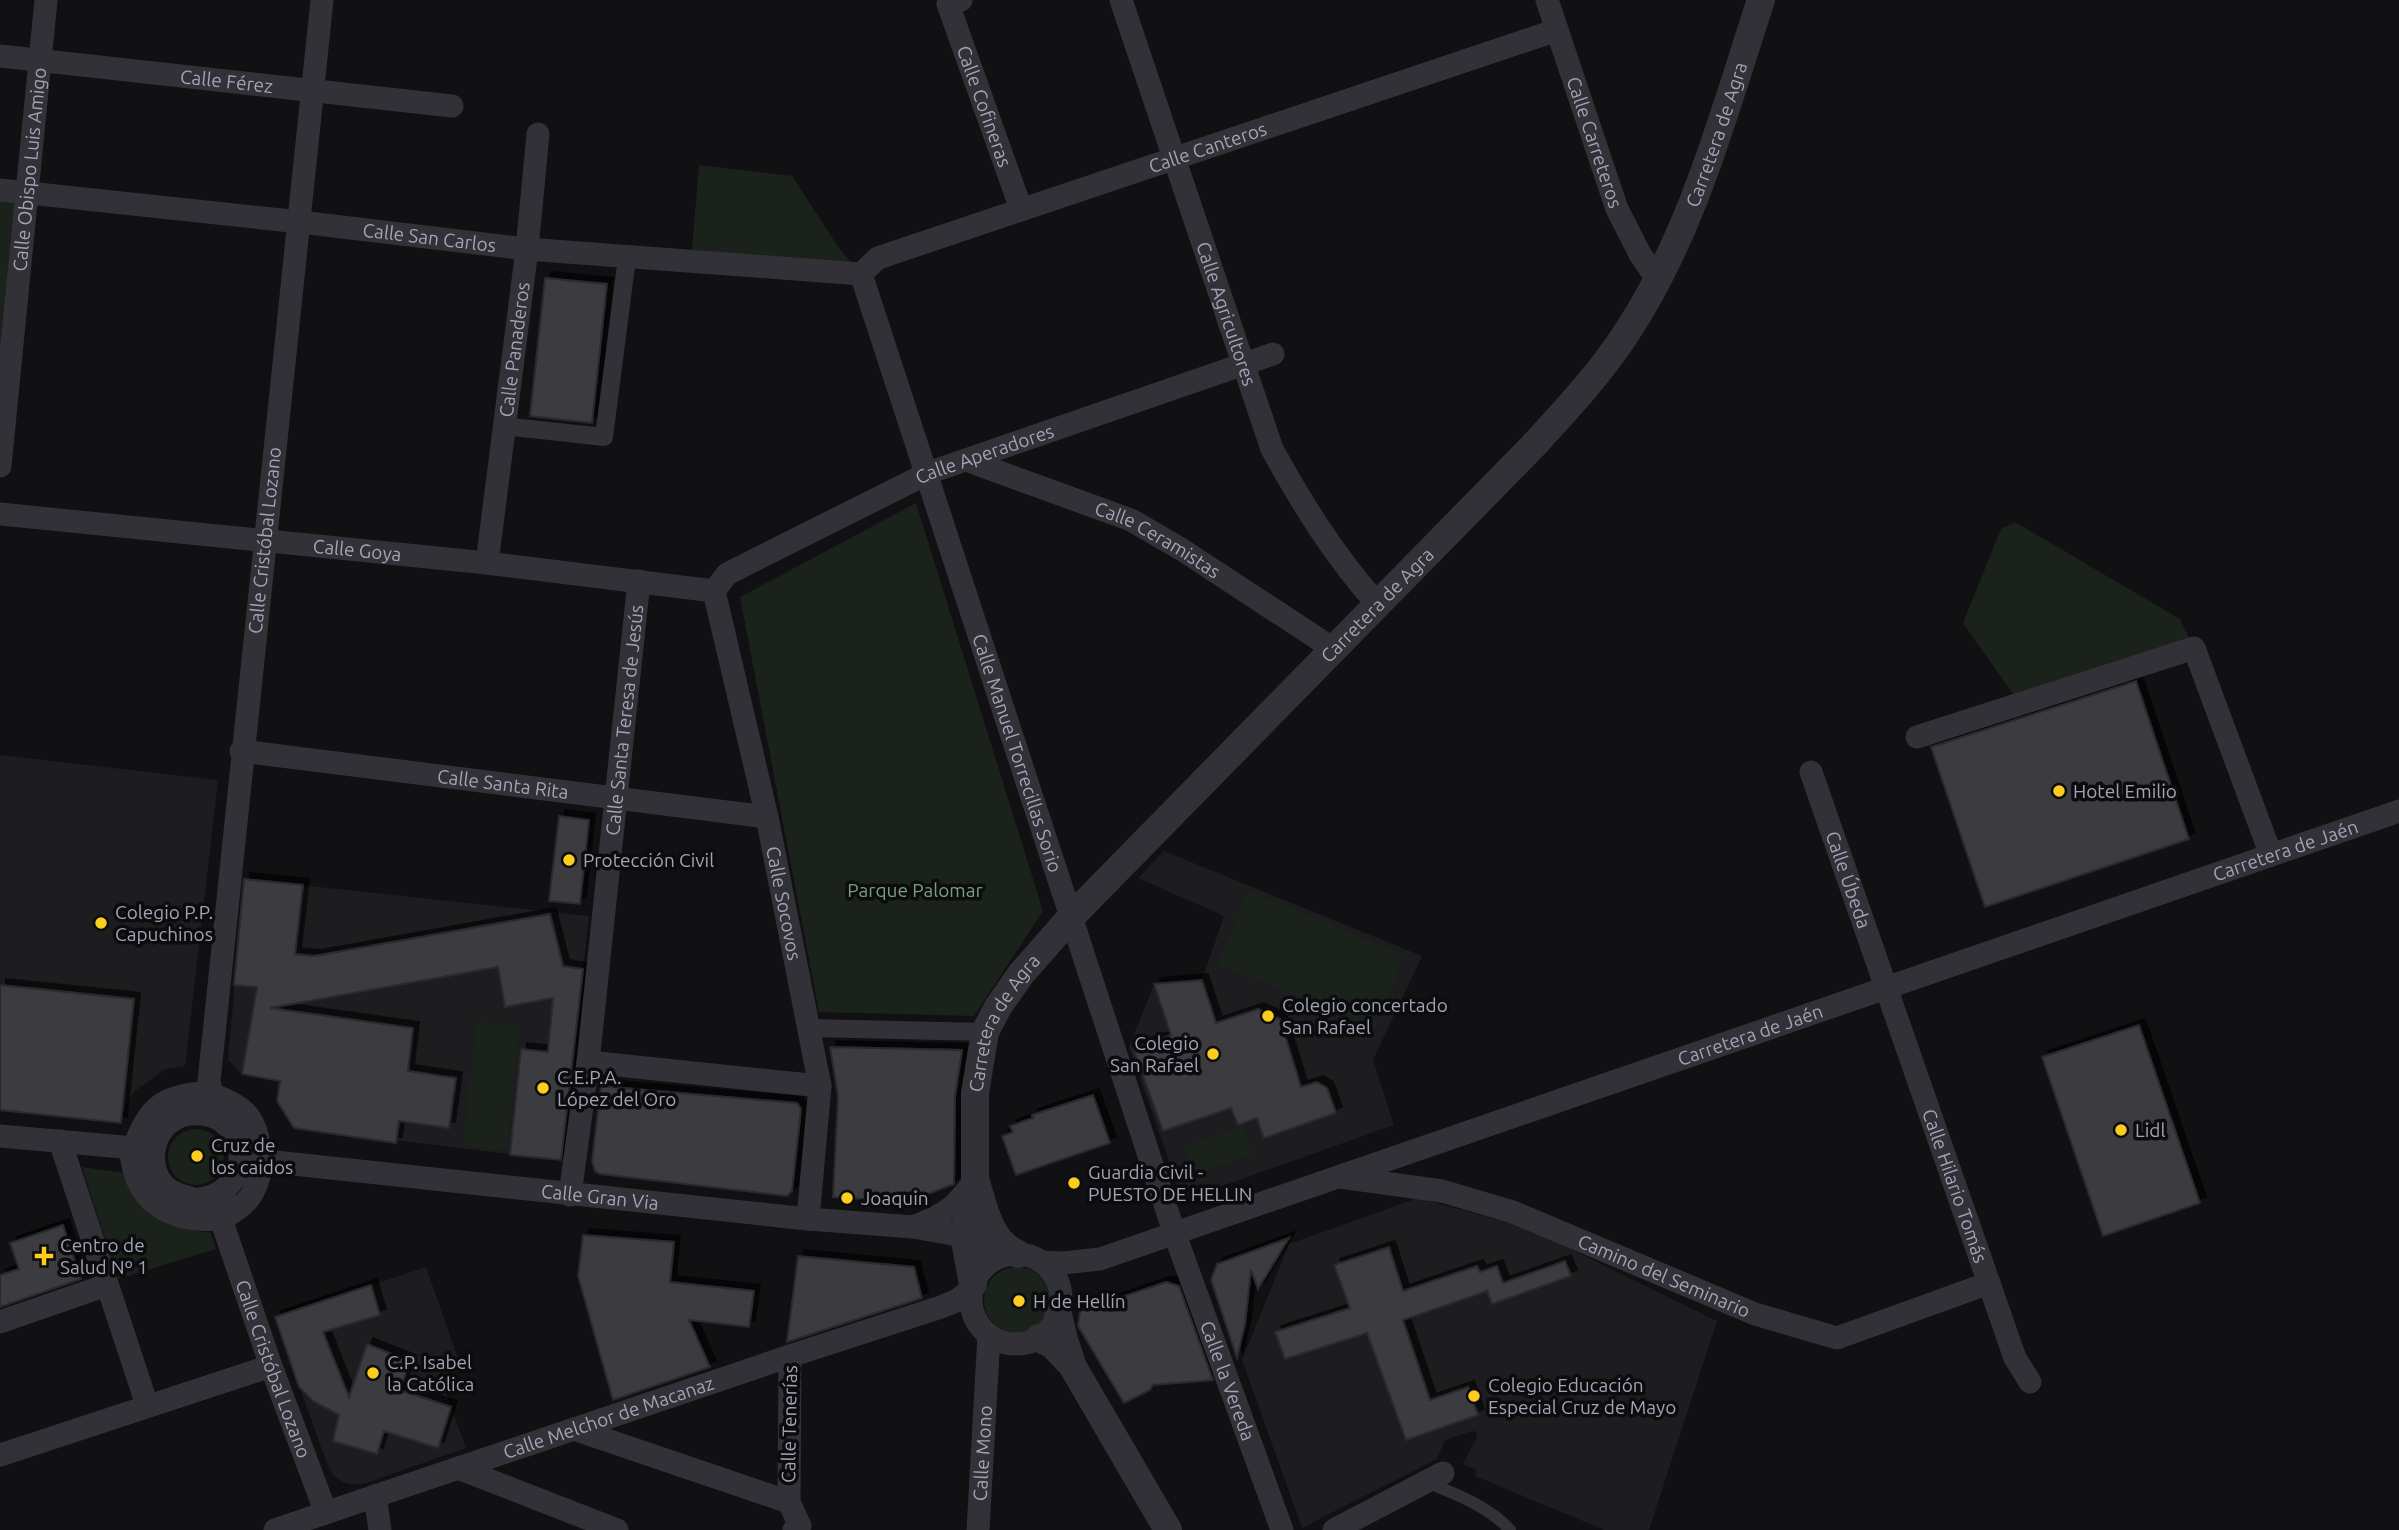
<svg xmlns="http://www.w3.org/2000/svg" width="2399" height="1530" font-family="Ubuntu,sans-serif">
<style>
.built{fill:#1d1c1f}
.green{fill:#1b221c}
.building{fill:#3a3a40;stroke:#2b2a2e;stroke-width:2;filter:url(#shadow)}
.lines{fill:none;stroke-linecap:round;stroke-linejoin:round}
.service{stroke:#313137;stroke-width:12}
.pedestrian{stroke:#313137;stroke-width:18}
.minor{stroke:#313137;stroke-width:23}
.tertiary{stroke:#313137;stroke-width:28}
.poi-dot{fill:#fbcd1f;stroke:#0c0b0d;stroke-width:2.5}
.labels{text-anchor:middle;stroke-width:7;stroke-linejoin:round;paint-order:stroke}
.street-label{font-size:19px;fill:#a1a4b4;stroke:#0c0b0d}
.poi-label{font-size:19px;fill:#a1a4b4;stroke:#0c0b0d;text-anchor:start}
.park-label{font-size:19px;fill:#76a07e;stroke:#0c0b0d}
</style>
<defs>
<filter id="shadow"><feDropShadow dx="6" dy="-6" stdDeviation="0" flood-color="#0009"/></filter>
</defs>
<rect width="100%" height="100%" fill="#111012"/>
<g class="built">
<path d="M0,755L218,780L185,1066L165,1069L135,1091L125,1105L121,1123L0,1110Z"/>
<path d="M1164,851L1422,956L1373,1060L1394,1125L1183,1200L1129,1047L1154,984L1202,980L1224,916L1138,878Z"/>
<path d="M244,879L589,916L561,1160L294,1128L277,1101L280,1081L242,1074L228,1060Z"/>
<path d="M1418,1198L1528,1228L1717,1321L1649,1530H1604L1475,1476L1477,1470L1463,1464L1477,1437V1432L1472,1431L1445,1440L1437,1459L1302,1528L1242,1360L1289,1244Z"/>
<path d="M426,1267L462,1370L440,1377L466,1448L366,1483L353,1485L343,1482L333,1475L326,1461L275,1317Z"/>
</g>
<g class="green">
<path d="M699,165L792,176L839,248L861,274L691,261Z"/>
<path d="M0,190L27,192L0,466Z"/>
<path d="M916,503L1043,911L974,1016L819,1012L740,597Z"/>
<path d="M2015,522L2180,619L2194,648L2020,704L1963,623L2001,529Z"/>
<path d="M1248,890L1405,955L1375,1028L1218,964Z"/>
<path d="M476,1021L520,1025L507,1151L463,1146Z"/>
<path d="M1243,1126L1252,1155L1192,1175L1183,1146Z"/>
<circle cx="196" cy="1157" r="28"/>
<path d="M82,1167L125,1173C134,1218 171,1228 211,1233L216,1249L118,1279Z"/>
<circle cx="1017" cy="1300" r="33"/>
</g>
<g class="building">
<path d="M545,278L607,284L592,423L530,416Z"/>
<path d="M2136,681L2189,839L1985,907L1931,747Z"/>
<path d="M559,816L589,820L580,904L549,901Z"/>
<path d="M244,879L303,885L295,954L314,956L550,914L563,966L583,969L561,1160L510,1155L521,1049L548,1052L553,998L505,1007L498,967L270,1008L413,1028L408,1071L456,1078L449,1128L399,1121L396,1143L294,1128L277,1101L280,1081L242,1074L257,987L234,985Z"/>
<path d="M1202,980L1216,1023L1258,1009L1280,1019L1301,1087L1317,1082L1327,1088L1336,1113L1264,1138L1257,1118L1238,1125L1231,1108L1163,1131L1133,1048L1171,1035L1154,984Z"/>
<path d="M0,985L134,999L121,1123L0,1110Z"/>
<path d="M2139,1025L2200,1203L2103,1236L2042,1057Z"/>
<path d="M830,1047L962,1050L955,1097L954,1184L907,1202L833,1197L838,1096Z"/>
<path d="M601,1086L797,1103L801,1109L792,1191L787,1196L600,1174L595,1171L592,1161Z"/>
<path d="M1093,1095L1110,1143L1016,1175L1002,1136L1013,1132L1010,1126L1033,1118L1032,1115Z"/>
<path d="M63,1225L81,1279L0,1307V1275L19,1269L10,1243Z"/>
<path d="M583,1235L674,1242L670,1282L754,1291L749,1327L689,1320L710,1367L613,1400L578,1276Z"/>
<path d="M1289,1238L1258,1289L1251,1270L1245,1324L1237,1358L1211,1280L1217,1264Z"/>
<path d="M1389,1247L1403,1291L1477,1266L1480,1272L1497,1266L1503,1283L1565,1261L1571,1276L1492,1304L1487,1291L1403,1320L1430,1400L1468,1387L1478,1415L1406,1440L1367,1333L1285,1359L1275,1332L1350,1308L1334,1265Z"/>
<path d="M798,1256L914,1267L922,1298L787,1342Z"/>
<path d="M1166,1282L1179,1286L1213,1380L1153,1385L1150,1390L1124,1403L1078,1326L1080,1311Z"/>
<path d="M371,1285L380,1315L323,1332L349,1397L367,1344L410,1361L400,1390L451,1407L438,1448L384,1431L377,1454L333,1441L339,1415L313,1401L299,1387L275,1317Z"/>
</g>
<g class="lines">
<path class="service" d="M1426,1482C1455,1494 1489,1506 1510,1530"/>
<g class="pedestrian">
<path d="M504,426L604,437L627,258"/>
<path d="M810,1028L985,1032"/>
</g>
<g class="minor">
<path id="s1" d="M961,0L948,4L1021,209"/>
<path id="s2" d="M1121,0L1272,449C1304,507 1334,555 1378,605"/>
<path id="s3" d="M1547,0L1617,209L1640,254L1657,279"/>
<path id="s4" d="M0,56L452,106"/>
<path id="s5" d="M0,190L300,222L527,249L861,274"/>
<path id="s6" d="M861,274L1174,1232L1282,1530"/>
<path id="s7" d="M861,274L878,258L1557,30"/>
<path id="s8" d="M966,460L1131,520L1181,549L1335,650"/>
<path id="s9" d="M0,466L46,0"/>
<path id="s10" d="M0,514L487,563L714,591"/>
<path id="s11" d="M487,563L527,249L538,134"/>
<path id="s12" d="M714,591L767,817L820,1086L808,1219"/>
<path id="s13" d="M714,591L727,574L928,473L1273,354"/>
<path d="M1917,737L2194,648L2271,855"/>
<path id="s14" d="M241,751L767,817"/>
<path id="s15" d="M1811,772L2015,1358L2030,1382"/>
<path d="M588,1062L820,1086"/>
<path d="M210,1094C247,1106 256,1118 261,1156"/>
<path id="s16" d="M225,1124L215,1108L209,1081C244,720 284,360 322,0"/>
<path d="M0,1136L123,1147L140,1152L154,1166"/>
<path id="s17" d="M237,1140L251,1151L275,1162L808,1219L913,1227L964,1236L1008,1250"/>
<path d="M60,1141L147,1405"/>
<path d="M135,1145C148,1108 164,1095 204,1093"/>
<path d="M131,1150C134,1201 169,1223 218,1219"/>
<path id="s18" d="M1340,1177L1442,1191L1513,1212L1755,1314L1837,1338L1989,1283"/>
<path id="s19" d="M225,1189L221,1213L223,1225L271,1366L326,1513"/>
<path id="s20" d="M570,1195L588,1062L639,581"/>
<path d="M193,1200C262,1195 250,1108 191,1114C178,1115 167,1122 160,1133C152,1147 151,1165 159,1179C170,1198 189,1194 205,1205C212,1210 218,1218 223,1225"/>
<path d="M222,1219C249,1204 256,1194 262,1164"/>
<path d="M913,1227C946,1214 954,1209 975,1180"/>
<circle cx="1016" cy="1299" r="45"/>
<path id="s21" d="M1042,1262L1063,1263L1100,1259L2399,811"/>
<path d="M0,1322L107,1285"/>
<path d="M790,1356L789,1502L800,1526L794,1530"/>
<path d="M574,1429L789,1502"/>
<path d="M0,1455L271,1366"/>
<path d="M458,1468L617,1530"/>
<path d="M375,1496L380,1530"/>
<path id="s22" d="M275,1530L790,1356L941,1307L958,1300L972,1288"/>
<path id="s23" d="M978,1530L989,1335"/>
<path d="M1334,1530L1443,1473"/>
</g>
<g class="tertiary">
<path d="M976,1182C984,1209 990,1242 1018,1254"/>
<path id="s24" d="M973,1284L964,1236L975,1180V1093L985,1032L998,1007L1021,974L1072,916L1532,447C1566,410 1600,374 1627,332C1693,232 1724,112 1761,0"/>
<path d="M1058,1314L1064,1340L1073,1367L1168,1530"/>
<path d="M1039,1338L1053,1345L1072,1365"/>
</g>
</g>
<g class="poi-dot">
<circle cx="2059" cy="791" r="7"/>
<circle cx="569" cy="860" r="7"/>
<circle cx="101" cy="923" r="7"/>
<circle cx="1268" cy="1016" r="7"/>
<circle cx="1213" cy="1054" r="7"/>
<circle cx="543" cy="1088" r="7"/>
<circle cx="2121" cy="1130" r="7"/>
<circle cx="197" cy="1156" r="7"/>
<circle cx="1074" cy="1183" r="7"/>
<circle cx="847" cy="1198" r="7"/>
<path d="M40.5 1245.5h7v7h7v7h-7v7h-7v-7h-7v-7h7z"/>
<circle cx="1019" cy="1301" r="7"/>
<circle cx="373" cy="1373" r="7"/>
<circle cx="1474" cy="1396" r="7"/>
</g>
<g class="labels">
<g class="street-label">
<text dy="7" stroke="none"><textPath href="#s4" startOffset="228">Calle Férez</textPath></text>
<text dy="7" stroke="none"><textPath href="#s1" startOffset="122">Calle Cofineras</textPath></text>
<text dy="7" stroke="none"><textPath href="#s24" startOffset="1424">Carretera de Agra</textPath></text>
<text dy="7" stroke="none"><textPath href="#s3" startOffset="150">Calle Carreteros</textPath></text>
<text dy="7" stroke="none"><textPath href="#s7" startOffset="371">Calle Canteros</textPath></text>
<text dy="7" stroke="none"><textPath href="#s9" startOffset="298">Calle Obispo Luis Amigo</textPath></text>
<text dy="7" stroke="none"><textPath href="#s5" startOffset="432">Calle San Carlos</textPath></text>
<text dy="7" stroke="none"><textPath href="#s2" startOffset="331">Calle Agricultores</textPath></text>
<text dy="7" stroke="none"><textPath href="#s11" startOffset="215">Calle Panaderos</textPath></text>
<text dy="7" stroke="none"><textPath href="#s13" startOffset="306">Calle Aperadores</textPath></text>
<text dy="7" stroke="none"><textPath href="#s16" startOffset="590">Calle Cristóbal Lozano</textPath></text>
<text dy="7" stroke="none"><textPath href="#s8" startOffset="208">Calle Ceramistas</textPath></text>
<text dy="7" stroke="none"><textPath href="#s10" startOffset="359">Calle Goya</textPath></text>
<text dy="7" stroke="none"><textPath href="#s24" startOffset="836">Carretera de Agra</textPath></text>
<text dy="7" stroke="none"><textPath href="#s20" startOffset="478">Calle Santa Teresa de Jesús</textPath></text>
<text dy="7" stroke="none"><textPath href="#s6" startOffset="504">Calle Manuel Torrecillas Sorio</textPath></text>
<text dy="7" stroke="none"><textPath href="#s14" startOffset="264">Calle Santa Rita</textPath></text>
<text dy="7" stroke="none"><textPath href="#s21" startOffset="1312">Carretera de Jaén</textPath></text>
<text dy="7" stroke="none"><textPath href="#s15" startOffset="114">Calle Úbeda</textPath></text>
<text dy="7" stroke="none"><textPath href="#s12" startOffset="320">Calle Socovos</textPath></text>
<text dy="7" stroke="none"><textPath href="#s24" startOffset="270">Carretera de Agra</textPath></text>
<text dy="7" stroke="none"><textPath href="#s21" startOffset="746">Carretera de Jaén</textPath></text>
<text dy="7" stroke="none"><textPath href="#s15" startOffset="438">Calle Hilario Tomás</textPath></text>
<text dy="7" stroke="none"><textPath href="#s17" startOffset="371">Calle Gran Via</textPath></text>
<text dy="7" stroke="none"><textPath href="#s18" startOffset="341">Camino del Seminario</textPath></text>
<text dy="7" stroke="none"><textPath href="#s19" startOffset="189">Calle Cristóbal Lozano</textPath></text>
<text dy="7" stroke="none"><textPath href="#s6" startOffset="1166">Calle la Vereda</textPath></text>
<text dy="7" stroke="none"><textPath href="#s22" startOffset="352">Calle Melchor de Macanaz</textPath></text>
<text transform="translate(789 1424) rotate(-89)" y="7">Calle Tenerías</text>
<text dy="7" stroke="none"><textPath href="#s23" startOffset="77">Calle Mono</textPath></text>
</g>
<g class="poi-label">
<text x="2073" y="798">Hotel Emilio</text>
<text x="583" y="867">Protección Civil</text>
<text x="115" y="919">Colegio P.P.<tspan x="115" dy="22">Capuchinos</tspan></text>
<text x="1282" y="1012">Colegio concertado<tspan x="1282" dy="22">San Rafael</tspan></text>
<text x="1199" y="1050" text-anchor="end">Colegio<tspan x="1199" dy="22">San Rafael</tspan></text>
<text x="557" y="1084">C.E.P.A.<tspan x="557" dy="22">López del Oro</tspan></text>
<text x="2135" y="1137">Lidl</text>
<text x="211" y="1152">Cruz de<tspan x="211" dy="22">los caidos</tspan></text>
<text x="1088" y="1179">Guardia Civil -<tspan x="1088" dy="22">PUESTO DE HELLIN</tspan></text>
<text x="861" y="1205">Joaquin</text>
<text x="60" y="1252">Centro de<tspan x="60" dy="22">Salud Nº 1</tspan></text>
<text x="1033" y="1308">H de Hellín</text>
<text x="387" y="1369">C.P. Isabel<tspan x="387" dy="22">la Católica</tspan></text>
<text x="1488" y="1392">Colegio Educación<tspan x="1488" dy="22">Especial Cruz de Mayo</tspan></text>
</g>
<g class="park-label">
<text x="915" y="897">Parque Palomar</text>
</g>
</g>
</svg>
